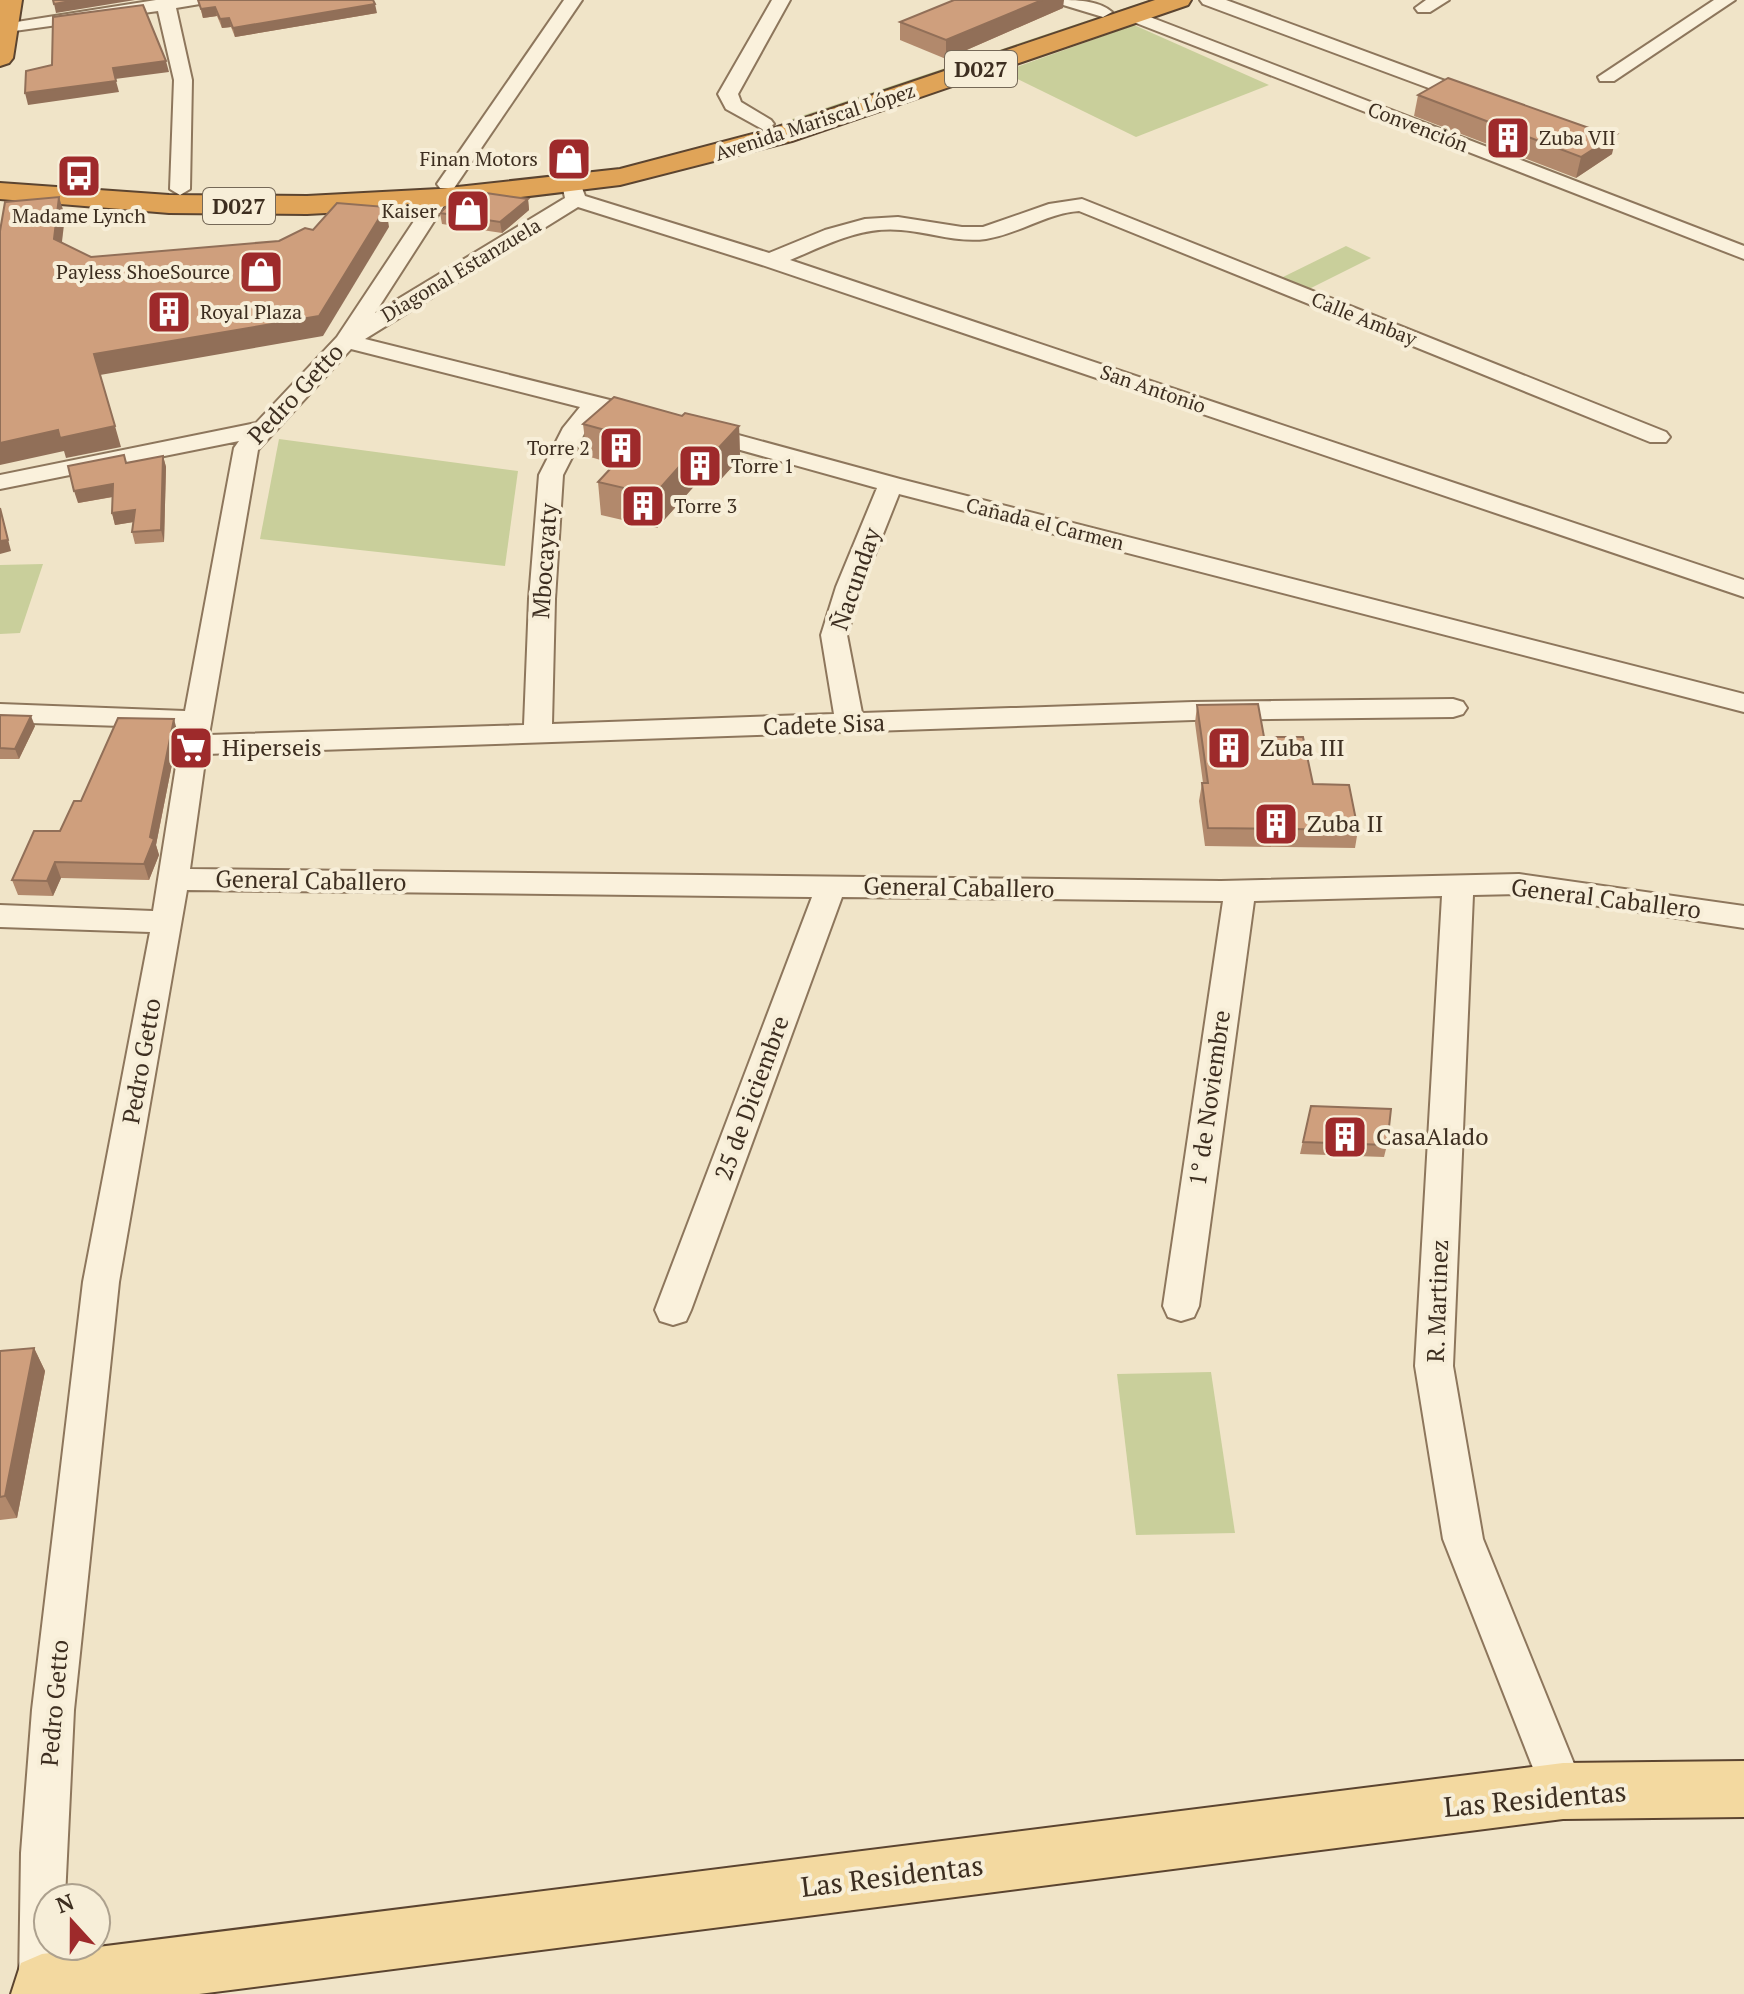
<svg xmlns="http://www.w3.org/2000/svg" width="1744" height="1994" font-family="'PT Serif',serif">
<style>
.green{fill:#c9cf9b}
.lines{fill:none;stroke-linecap:round;stroke-linejoin:round}
.minor-casing{stroke:#8d765c;stroke-width:4}
.major-casing{stroke:#5b4430;stroke-width:4}
.highway-casing{stroke:#5b4430;stroke-width:4}
.minor{fill:#faf1dc;fill-rule:evenodd}
.major{fill:#f3d9a0;fill-rule:evenodd}
.highway{fill:#e0a458;fill-rule:evenodd}
.wall{fill:#b2896c}
.shaded-wall{fill:#916f58}
.building{fill:#cf9f7d;stroke:#916f58;stroke-width:2}
.labels{text-anchor:middle;stroke-width:8;stroke-linejoin:round;paint-order:stroke}
.far-street-label{font-size:20px;fill:#3d2e20;stroke:#f7eed8}
.far-poi-label{font-size:20px;fill:#3d2e20;stroke:#f7eed8;text-anchor:start}
.shield{fill:#f7eed8;stroke:#756857;stroke-width:2}
.shield-label{font-size:22px;font-weight:bold;fill:#3d2e20}
.street-label{font-size:24px;fill:#3d2e20;stroke:#f7eed8}
.poi-label{font-size:24px;fill:#3d2e20;stroke:#f7eed8;text-anchor:start}
.near-street-label{font-size:28px;fill:#3d2e20;stroke:#f7eed8}
</style>
<rect width="100%" height="100%" fill="#f0e4c8"/>
<g class="green">
<path d="M1149,0H1162L792,120V119Z"/>
<path d="M1134,25L1269,85L1136,137L1003,72Z"/>
<path d="M1346,246L1371,258L1305,291L1279,279Z"/>
<path d="M279,439L518,471L505,566L260,539Z"/>
<path d="M43,564L20,633L0,634V565Z"/>
<path d="M1211,1372L1235,1533L1136,1535L1117,1374Z"/>
</g>
<g class="lines">
<g class="minor-casing">
<g id="minor">
<path d="M156,0H203L200,4L176,8L192,80L190,189L180,195L170,189L174,80L158,11L0,33V25L4,24Z"/>
<path d="M564,0H582L454,188H440L437,184Z"/>
<path d="M772,0H790L738,94L741,102L771,120L774,124L764,130L726,109L718,94Z"/>
<path d="M1057,0C1076,0 1098,0 1112,12L1103,17L1060,4Z"/>
<path d="M1200,0H1226L1483,95L1486,99L1483,103H1469L1203,4Z"/>
<path d="M1426,0H1449L1430,12H1418L1415,8Z"/>
<path d="M1714,0H1735L1614,81H1600L1598,77Z"/>
<path d="M1137,12L1744,246V259L1131,21L1128,17Z"/>
<path d="M572,178L579,180L585,196L769,253L825,230L865,219L898,217L962,227H983L1049,204L1082,199L1666,432L1670,437L1666,442H1650L1079,211C1047,213 1019,234 986,239C957,243 929,232 901,230C861,226 826,245 790,260L1744,580V597L762,265L578,207L365,339L654,411L658,416L654,421L646,423L601,412L586,430L563,475L555,599L552,724L834,714L821,635L836,587L877,488L690,436L686,431L690,426L698,424L900,479L1744,694V712L899,494L862,587L847,635L862,713L1193,702L1453,699L1463,702L1467,708L1463,714L1453,717L1193,720L206,754L190,869L1221,881L1519,874L1744,906V928L1519,894L1473,895L1453,1366L1483,1539L1585,1791L1578,1806L1563,1812L1548,1806L1443,1539L1415,1366L1442,896L1254,901L1199,1306L1194,1317L1181,1321L1168,1317L1163,1306L1223,901L842,897L691,1310L686,1321L673,1325L660,1321L655,1310L812,897L187,890L119,1282L74,1710L65,1898H48V1946H65V1984L61,1994H23L19,1984L21,1853L32,1710L83,1282L150,932L0,927V905L153,911L182,728L0,722V704L185,711L234,448L239,441L0,489V475L256,423L337,337L432,194H446L449,198L375,313L565,198L562,184ZM351,349L580,407L563,428L539,475L529,599L524,725L209,735L258,450Z"/>
</g>
</g>
<g class="major-casing">
<path id="major" d="M1744,1761V1817L1563,1819L199,1994H11L21,1963L42,1954L1563,1763Z"/>
</g>
<g class="highway-casing">
<g id="highway">
<path d="M0,0H22L13,58L9,63L0,66Z"/>
<path d="M1155,0H1191L1188,5L792,141L620,185L439,207L307,214L169,213L0,199V183L169,195L307,196L439,189L620,169L772,129Z"/>
</g>
</g>
<use href="#minor" class="minor"/>
<use href="#major" class="major"/>
<use href="#highway" class="highway"/>
</g>
<g class="wall">
<path d="M198,0L377,13L235,37L231,27L222,28L217,16L203,18Z"/>
<path d="M1063,8L946,59L900,40V22Z"/>
<path d="M1418,95L1589,128L1612,154L1576,178L1414,116Z"/>
<path d="M528,199L529,210L502,233L442,224L440,213Z"/>
<path d="M682,416L739,426L740,458L714,487L697,483L657,528L601,515L598,482L614,464L587,456L583,424Z"/>
<path d="M163,456L166,467L164,542L135,544L132,532L134,522L115,525L112,513L113,497L78,503L126,463Z"/>
<path d="M1197,705L1264,737L1358,830L1355,848L1205,846L1199,801L1202,783H1203L1195,723Z"/>
<path d="M0,715L35,726L19,759H0Z"/>
<path d="M178,734L156,845L159,855L149,880L61,878L53,896L18,895L12,880L60,831L81,801Z"/>
<path d="M1311,1106L1387,1145L1384,1157L1300,1154Z"/>
<path d="M34,1348L45,1371L17,1518L0,1520V1351Z"/>
</g>
<g class="shaded-wall">
<path d="M76,0H135L56,13L54,4Z"/>
<path d="M1042,0H1064L1063,8L946,59V40Z"/>
<path d="M375,4L377,13L235,37L233,28Z"/>
<path d="M215,7L217,16L203,18L201,9Z"/>
<path d="M229,18L231,27L222,28L220,19Z"/>
<path d="M166,61L169,72L115,79L113,68Z"/>
<path d="M116,81L119,92L28,105L25,93Z"/>
<path d="M1617,134L1612,154L1576,178L1581,157Z"/>
<path d="M59,197L65,216L60,259L54,239Z"/>
<path d="M528,199L529,210L502,233L500,222Z"/>
<path d="M386,207L389,227L323,336L100,375L94,354Z"/>
<path d="M115,426L121,447L66,458L64,451L0,465V443L58,430Z"/>
<path d="M739,426L740,458L714,487L712,455Z"/>
<path d="M694,450L697,483L657,528L654,495Z"/>
<path d="M163,456L166,467L164,542L161,530Z"/>
<path d="M113,484L117,496L78,503L74,491Z"/>
<path d="M0,508L11,551L0,554Z"/>
<path d="M135,510L139,521L115,525L112,513Z"/>
<path d="M31,716L35,726L19,759L15,749Z"/>
<path d="M174,719L178,734L156,845L159,855L149,880L144,864Z"/>
<path d="M55,862L61,878L53,896L47,881Z"/>
<path d="M34,1348L45,1371L17,1518L5,1496Z"/>
</g>
<g class="building">
<path d="M53,0H76L54,4Z"/>
<path d="M198,0H373L375,4L233,28L229,18L220,19L215,7L201,9Z"/>
<path d="M954,0H1042L946,40L900,22Z"/>
<path d="M143,5L166,61L113,68L116,81L25,93L26,71L52,65L53,17Z"/>
<path d="M1448,78L1589,128L1617,134L1581,157L1418,95Z"/>
<path d="M486,193L528,199L500,222L440,213L456,197Z"/>
<path d="M59,197L54,239L91,257L279,241L305,228L313,230L337,203L386,207L319,316L94,354L115,426L60,438L58,430L0,443V231L5,202Z"/>
<path d="M614,397L682,416L685,413L739,426L712,455L694,450L654,495L598,482L638,439L583,424Z"/>
<path d="M124,455L126,463L163,456L161,530L132,532L135,510L112,513L113,484L74,491L68,466Z"/>
<path d="M0,508L8,540L0,541Z"/>
<path d="M1258,704L1264,737H1303L1313,784L1349,785L1358,830L1208,828L1202,783H1208L1197,705Z"/>
<path d="M0,715L31,716L15,749L0,748Z"/>
<path d="M118,718L174,719L150,837L154,839L144,864L55,862L47,881L12,880L34,831H60L74,801H81Z"/>
<path d="M1311,1106L1391,1109L1387,1145L1303,1142Z"/>
<path d="M34,1348L5,1496L0,1497V1351Z"/>
</g>
<defs>
<g id="building-square" transform="scale(2.3)"><rect x="-9" y="-9" width="18" height="18" rx="4" fill="#9e2a2b" stroke="#f7eed8"/><path d="M-4-6H4V6H1V3H-1V6H-4ZM-2.5-4.3h1.7v1.8h-1.7ZM.8-4.3h1.7v1.8H.8ZM-2.5-1h1.7V.8h-1.7ZM.8-1h1.7V.8H.8Z" fill="#fff"/></g>
<g id="shop-square" transform="scale(2.3)"><rect x="-9" y="-9" width="18" height="18" rx="4" fill="#9e2a2b" stroke="#f7eed8"/><path d="M-5-2.5h2.3a2.7 3.5 0 0 1 5.4 0H5L5.5 6h-11ZM-1.5-2.5h3a1.5 2.3 0 0 0-3 0Z" fill="#fff"/></g>
<g id="bus-square" transform="scale(2.3)"><rect x="-9" y="-9" width="18" height="18" rx="4" fill="#9e2a2b" stroke="#f7eed8"/><path d="M-5-6H5V4H4V6H2V4H-2V6H-4V4H-5ZM-3.5-4V0h7V-4ZM-3.5 1.2v1.5H-2V1.2ZM2 1.2v1.5H3.5V1.2Z" fill="#fff"/></g>
<g id="supermarket-square" transform="scale(2.3)"><rect x="-9" y="-9" width="18" height="18" rx="4" fill="#9e2a2b" stroke="#f7eed8"/><path d="M-6-5.5h2.5l.6 2H6L4.5 2H-2.5L-4.4-4H-6ZM-1.5 3.2a1.3 1.3 0 1 0 .1 0ZM3 3.2a1.3 1.3 0 1 0 .1 0Z" fill="#fff"/></g>
</defs>
<g fill-rule="evenodd">
<use href="#building-square" x="1508" y="138"/>
<use href="#shop-square" x="569" y="159"/>
<use href="#bus-square" x="79" y="176"/>
<use href="#shop-square" x="468" y="211"/>
<use href="#shop-square" x="261" y="272"/>
<use href="#building-square" x="169" y="312"/>
<use href="#building-square" x="621" y="448"/>
<use href="#building-square" x="700" y="466"/>
<use href="#building-square" x="643" y="506"/>
<use href="#supermarket-square" x="191" y="748"/>
<use href="#building-square" x="1229" y="748"/>
<use href="#building-square" x="1276" y="824"/>
<use href="#building-square" x="1345" y="1137"/>
</g>
<g class="labels">
<g class="far-street-label">
<text transform="translate(815 122) rotate(-18)" y="7">Avenida Mariscal López</text>
<text transform="translate(1418 127) rotate(21)" y="7">Convención</text>
<text transform="translate(461 270) rotate(-31)" y="7">Diagonal Estanzuela</text>
<text transform="translate(1364 319) rotate(22)" y="7">Calle Ambay</text>
<text transform="translate(1153 389) rotate(19)" y="7">San Antonio</text>
<text transform="translate(1045 524) rotate(14)" y="7">Cañada el Carmen</text>
</g>
<g class="far-poi-label">
<text x="1539" y="145">Zuba VII</text>
<text x="538" y="166" text-anchor="end">Finan Motors</text>
<text x="437" y="218" text-anchor="end">Kaiser</text>
<text x="79" y="223" text-anchor="middle">Madame Lynch</text>
<text x="230" y="279" text-anchor="end">Payless ShoeSource</text>
<text x="200" y="319">Royal Plaza</text>
<text x="590" y="455" text-anchor="end">Torre 2</text>
<text x="731" y="473">Torre 1</text>
<text x="674" y="513">Torre 3</text>
</g>
<g class="shield">
<rect x="945" y="51" width="72" height="36" rx="6"/>
<rect x="203" y="188" width="72" height="36" rx="6"/>
</g>
<g class="shield-label">
<text x="981" y="77">D027</text>
<text x="239" y="214">D027</text>
</g>
<g class="street-label">
<text transform="translate(296 394) rotate(-47)" y="8">Pedro Getto</text>
<text transform="translate(545 561) rotate(-86)" y="8">Mbocayaty</text>
<text transform="translate(856 579) rotate(-71)" y="8">Ñacunday</text>
<text transform="translate(824 725) rotate(-2)" y="8">Cadete Sisa</text>
<text transform="translate(311 881) rotate(1)" y="8">General Caballero</text>
<text transform="translate(959 888) rotate(1)" y="8">General Caballero</text>
<text transform="translate(1606 899) rotate(7)" y="8">General Caballero</text>
<text transform="translate(142 1061) rotate(-80)" y="8">Pedro Getto</text>
<text transform="translate(752 1098) rotate(-70)" y="8">25 de Diciembre</text>
<text transform="translate(1210 1098) rotate(-82)" y="8">1° de Noviembre</text>
<text transform="translate(1438 1301) rotate(-88)" y="8">R. Martinez</text>
<text transform="translate(55 1703) rotate(-85)" y="8">Pedro Getto</text>
</g>
<g class="poi-label">
<text x="222" y="756">Hiperseis</text>
<text x="1260" y="756">Zuba III</text>
<text x="1307" y="832">Zuba II</text>
<text x="1376" y="1145">CasaAlado</text>
</g>
<g class="near-street-label">
<text transform="translate(1535 1799) rotate(-5)" y="10">Las Residentas</text>
<text transform="translate(892 1876) rotate(-7)" y="10">Las Residentas</text>
</g>
</g>
<g transform="translate(72 1922) rotate(339)"><circle r="38" fill="#f7eed8" stroke="#ada18e" stroke-width="2"/>
<path d="M0-6L14 30L0 20L-14 30Z" fill="#9e2a2b"/>
<text y="-12" font-size="22" font-weight="bold" text-anchor="middle" fill="#3d2e20">N</text>
</g>
</svg>
